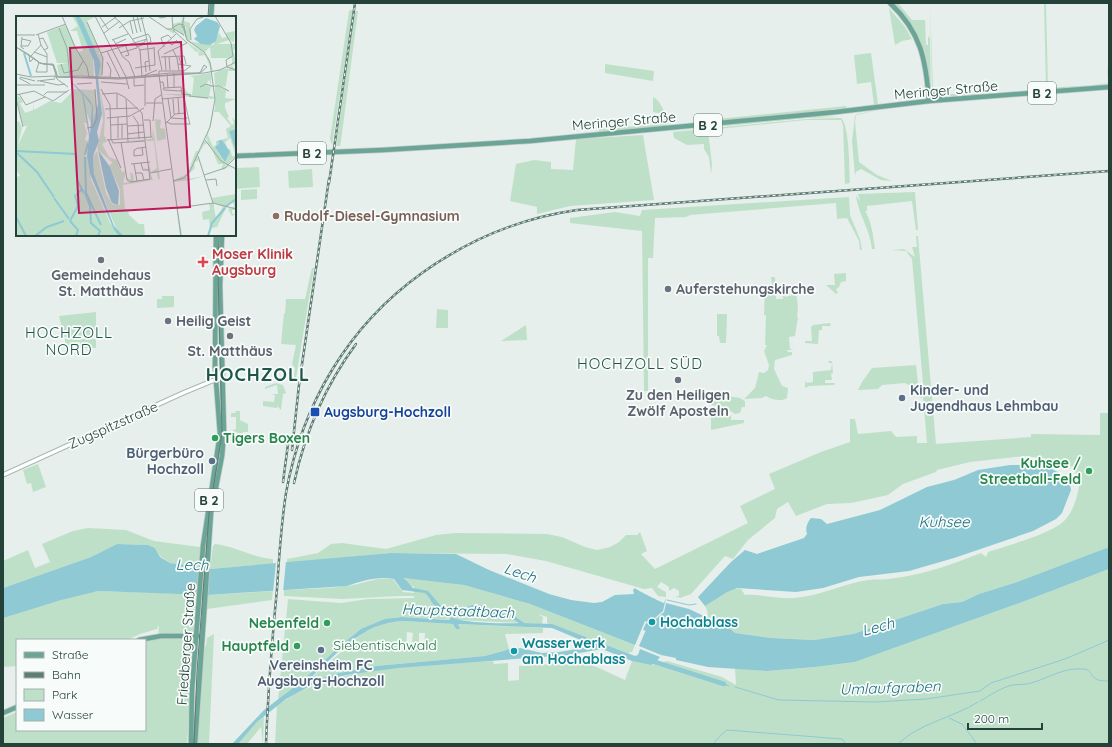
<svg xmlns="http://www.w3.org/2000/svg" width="1112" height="747" font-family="Quicksand,sans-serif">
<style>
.green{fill:#bfe0c8;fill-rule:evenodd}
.water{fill:#8ec9d4;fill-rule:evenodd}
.pier{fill:#e6efeb}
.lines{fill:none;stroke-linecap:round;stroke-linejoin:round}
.stream{stroke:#8ec9d4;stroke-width:1}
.canal{stroke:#8ec9d4;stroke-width:2.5}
.river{stroke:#8ec9d4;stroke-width:4.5}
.tertiary-casing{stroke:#a8b8b2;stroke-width:5.5}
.primary-casing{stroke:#c2cac8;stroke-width:6}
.tertiary{stroke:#fff;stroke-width:3.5}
.primary{stroke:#6aa596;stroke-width:4.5}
.tram{stroke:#5f7d75;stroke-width:1}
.rail-casing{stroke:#5f7d75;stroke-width:2.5}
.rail{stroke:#f7fbf9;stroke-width:1;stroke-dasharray:3;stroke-linecap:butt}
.education-dot{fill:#8d6e63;stroke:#f7fbf9;stroke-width:1.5}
.worship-dot{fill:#6b7280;stroke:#f7fbf9;stroke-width:1.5}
.health-dot{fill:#e0444e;stroke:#f7fbf9;stroke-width:1.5}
.service-dot{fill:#5c6f8a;stroke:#f7fbf9;stroke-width:1.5}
.transit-dot{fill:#1a4fb4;stroke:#f7fbf9;stroke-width:1.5}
.leisure-dot{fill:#2e9e5b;stroke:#f7fbf9;stroke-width:1.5}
.culture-dot{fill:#0f9aa8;stroke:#f7fbf9;stroke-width:1.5}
.labels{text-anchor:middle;stroke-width:3.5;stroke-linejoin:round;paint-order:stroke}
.shield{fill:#f7fbf9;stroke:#637a73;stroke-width:1}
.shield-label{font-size:13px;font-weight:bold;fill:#24423a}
.street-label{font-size:14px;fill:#24423a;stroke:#f7fbf9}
.education-label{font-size:14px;font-weight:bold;fill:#785e54;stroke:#f7fbf9;text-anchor:start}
.health-label{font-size:14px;font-weight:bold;fill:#be3a42;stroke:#f7fbf9;text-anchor:start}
.worship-label{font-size:14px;font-weight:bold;fill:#5b616d;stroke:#f7fbf9}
.service-label{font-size:14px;font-weight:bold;fill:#4e5e75;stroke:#f7fbf9;text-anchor:start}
.transit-label{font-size:14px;font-weight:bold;fill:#164399;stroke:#f7fbf9;text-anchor:start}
.leisure-label{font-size:14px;font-weight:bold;fill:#27864d;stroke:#f7fbf9;text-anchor:end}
.culture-label{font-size:14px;font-weight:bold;fill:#0d838f;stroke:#f7fbf9;text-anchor:start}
.park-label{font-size:14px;fill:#2d7a4b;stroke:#f7fbf9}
.neighbourhood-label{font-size:15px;letter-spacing:1px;fill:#1f5548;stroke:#f7fbf9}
.water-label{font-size:15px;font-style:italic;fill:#1c6f80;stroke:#f7fbf9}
.district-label{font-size:18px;font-weight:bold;letter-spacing:1px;fill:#1f5548;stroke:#f7fbf9}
.inset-river{fill:none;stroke:#8ec9d4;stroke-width:2}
.inset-road{fill:none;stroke:#98aaa4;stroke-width:1}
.view{fill:#c2185b;fill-opacity:0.15;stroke:#c2185b;stroke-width:2}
.inset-edge{fill:none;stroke:#24423a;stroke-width:2}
</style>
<rect width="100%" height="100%" fill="#e6efeb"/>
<g class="green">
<path d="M892,3H898L912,20H925L926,45H928V36L930,38L931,91L925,53L910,23Z"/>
<path d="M930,3L933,88L939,94H988L1046,89L1044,3H1046L1048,88L1107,84L1108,81L1107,63L1109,83L1046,90L939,97L935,94L932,88Z"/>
<path d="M889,8L905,27L912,39L902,41L895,45Z"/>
<path d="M351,10H353L332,145L330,139L349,11Z"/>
<path d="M355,11H358L341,141L340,146H336Z"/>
<path d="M871,53L878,104L874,105L871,82L857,84L854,55Z"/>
<path d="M605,64L654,71L653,81L605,73Z"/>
<path d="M653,97C661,101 665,113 668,122L665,127L598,133L599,129L666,124L663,114L653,112Z"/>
<path d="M846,106V108L763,117L761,116L708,123L707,120Z"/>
<path d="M884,109L856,115L855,122L859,162L877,175L892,181L881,180L861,169L856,172L855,176L852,141L855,116L857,114Z"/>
<path d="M809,116L840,117L806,118L674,131Z"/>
<path d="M841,118C850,127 849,170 850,183L845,184L843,125L841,120H806L708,130L712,165L711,174L709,157L704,149V144L687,145L674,138L673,132L807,119Z"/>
<path d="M643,135L654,200L570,206L537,214V207L510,201L516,164L534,160L551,162V169L573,170L576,139Z"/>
<path d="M259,167L260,187L235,189V168Z"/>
<path d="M312,169L313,187L289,188L288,171Z"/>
<path d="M257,189V199L241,200V190Z"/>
<path d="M915,192L918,230H916L912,201L867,206V211H865C872,222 873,236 875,249H872C870,229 858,214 856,195L860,201L858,194Z"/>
<path d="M849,197L850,215L860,239L862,250H860L859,241L847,218L837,219L836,203L690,215L686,217L655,218L653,258H648V391H644L642,231L570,223V218L615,212L640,216L642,210Z"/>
<path d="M916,236H918L936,444L1031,437V434L1100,435V413H1109V547L1017,582L979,594L962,602L943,604L853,634L814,640L771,638L735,633L724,623L708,618L707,610L705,606C715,600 729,586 741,589L745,595C761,594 777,599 794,598C820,596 842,584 868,580C877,579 886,580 896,578C925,574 953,564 981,553L986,557L988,552C1008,545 1052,534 1065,520C1075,509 1078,494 1080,480L1072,467L1064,461L1026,456L970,462L937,470L936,472L903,484L888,495L851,503L827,504L796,516L788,502L777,509L775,518L748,540L733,559L725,556L691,594L680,598L675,596H679V591L674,588L669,591V587L661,582L657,587L666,592V597L658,596L652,588L644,589L546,561L506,554L391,553L287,563V559L318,553L331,544L342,543L386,549L436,535L455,533L547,534L562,537L585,547L597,550L610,547L619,542L626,535H637L640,532L647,551L641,554L655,569L748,523L740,506L775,489L769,474L821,452L850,442V419H855L858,434L891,431L896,437L917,436V443H927L923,396L921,398L918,396L923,389V383L912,259L906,251L892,250L904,249L915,257L912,247H917Z"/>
<path d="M312,268H314L296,378L294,377L295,368L292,364L296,345L281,344L284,313L285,314L286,299H305Z"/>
<path d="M846,273V281L841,282L839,287L836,289L838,293L836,294L826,285H835L834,274Z"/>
<path d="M771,277H775L776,299H783L782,290L787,289L784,290L785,297L793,295L794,286H788L795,285L798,307L797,317H798L795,336L789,337L790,349L794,350H787L788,352H792V355L775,360L774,369L782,386L788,388L787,398C781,402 772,400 766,396L762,398L744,399L755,388L759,372L764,373L768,370L769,365L764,351L767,345H765L766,315H764L765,287L772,285Z"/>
<path d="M162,296H174V307L157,308V299H162Z"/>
<path d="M437,309L448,310V328H436Z"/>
<path d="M96,312V336L64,337L59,316Z"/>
<path d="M717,314H727L726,343H720L719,336H717Z"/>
<path d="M830,323L831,326H822V330H819L818,344L805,343V341H812L811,327L813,325Z"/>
<path d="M526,325L527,340L501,341Z"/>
<path d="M65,339H96V348H76V346H80V342H76V345L65,346Z"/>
<path d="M828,361H832L833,373L831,374L832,380H825V383H835L834,385L809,386L805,388V381L807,383L813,382V372L831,370L832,363H829Z"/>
<path d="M916,365L918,383L915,392L913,387L905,383L882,385L878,389L858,390L862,382L872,368Z"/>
<path d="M276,383L283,385L286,393L283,394L281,410L277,406V408L263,406V401L274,402L275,395L270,394H278L277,385L265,389V387Z"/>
<path d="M728,396L740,398L745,401V407H742L740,413L735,414L731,411L727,415L731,416V420H744V423L711,430V412H719V406L711,405V399Z"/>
<path d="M236,411H240V420L248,424V432H243L242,441L238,443L239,433L232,431L236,429V417H231V413H235Z"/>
<path d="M38,464L46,487L33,492L31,483L27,484L23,470Z"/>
<path d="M88,528L126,530L154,541L200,547V568L170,563L160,556L155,548L148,545L117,544L91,557L3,588V561L28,550L35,568L50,562L42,544L73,531Z"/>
<path d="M215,544C235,546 253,558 273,559V564L210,569L213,546Z"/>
<path d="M1109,569V744H275L277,706C333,663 425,666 493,661L494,664L508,663V681L519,680V666L586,662L625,680L632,661L651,665L667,661L722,677L736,685L735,668L767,671L815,667L855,662L1025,601Z"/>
<path d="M405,577L464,585L530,604L635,645L632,652L628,653L547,623V617L538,614L543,617L542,624L397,617C345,626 320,674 278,700L288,599L341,603L368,599L414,598V596H401L342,599L284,596V590C304,589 325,589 345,586C362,585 375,576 393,579L403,592L414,593V587L407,583Z"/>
<path d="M98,591L198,594L196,608H189L197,610L187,744H3V718L17,712V730H145V641L158,639L159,625L157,629L140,634L127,640H17V666L3,667V616L67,595Z"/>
<path d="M273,591L272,600L207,609V595Z"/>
<path d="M404,621L453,624L456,629H460L457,624L543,628V633L505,634L509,649L485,656L376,666L334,674L303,685L363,633L386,622ZM407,632L413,633L412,642L419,643V633H425L424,649L406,648Z"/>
<path d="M214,634L209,744H197L201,673L205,646H206L207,638Z"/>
<path d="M264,717L263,744L261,727L247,744H238L257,722Z"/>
</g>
<g class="water">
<path d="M1010,465C1035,465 1049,463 1069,480L1071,490L1062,513L1056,519L1033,531L954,558L909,571L859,577L823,588L796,592L737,588L727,592L705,606L698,597L731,562L745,550L757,554L804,538L807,534C805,528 807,523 811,518L821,519L827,524L880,510L927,487L954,480L978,470Z"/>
<path d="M117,544L148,545L155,548L160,557L170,563L210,569L391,553L456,554L489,570L549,594L571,600L594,603L602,602L615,595L634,594L633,590L635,588C638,591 661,602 664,603L666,598L663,611L649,623L645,621L635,645L530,604L464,585L404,578L413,588L428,591L441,606L461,609L473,605H483L496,613L513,615L524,623L552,624L635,656L638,655L640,649L660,657L655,663L651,665L632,661L602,649L568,655L397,668L346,675L312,685L286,699L257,722L238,744H232L264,710L301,682L339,647L361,629L385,619L401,617L449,620L452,617C458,623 509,624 519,623L511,618L495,615L486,608C469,608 454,616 438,608C432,605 430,597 425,593L402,590L394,579C377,576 362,581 347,586L207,595L98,591L61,600L3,618V588L91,557ZM404,621L453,624L456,629H460L458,624L552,628L595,646L559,652L542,653L520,648L510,652V649L485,656L376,666L334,674L303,685C332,659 362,621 404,621Z"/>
<path d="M1109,547V569L1025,601L855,662L815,667L767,671L708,667L676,660V658L661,655L639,646L645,632L646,631L643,630L646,623L650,624L664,612L666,603L689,609L706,617L724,623L735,633L771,638L814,640L853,634L943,604L962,602L979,594L1017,582Z"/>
</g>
<path class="pier" d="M286,561L283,592L273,593L276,562Z"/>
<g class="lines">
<g class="stream">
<path d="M667,600L689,605L696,604"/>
<path d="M724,684L729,686"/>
<path d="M735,687L779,700L875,702L926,699L980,691L991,683L1065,659L1109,640"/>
<path d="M980,701C989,696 1002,687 1013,685C1019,684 1026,685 1031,683C1049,678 1064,667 1084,669C1095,670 1087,682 1109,681"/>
<path d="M949,718L962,724L975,741V744"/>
<path d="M713,744L722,734L727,730L842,739L846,744"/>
<path d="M898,744C919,723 953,718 978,702"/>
</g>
<path class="canal" d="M507,651L520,650"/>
<path class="river" d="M652,661L724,684"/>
<g class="tertiary-casing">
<path id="tertiary" d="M3,475L183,393L212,381L223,379"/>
</g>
<g class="primary-casing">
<g id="primary">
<path d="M890,3C921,32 926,60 929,101"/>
<path d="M211,17L212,3"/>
<path d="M928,90L934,96L941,99"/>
<path d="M235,156L383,150L530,141L836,112L929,101L1109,87"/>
<path d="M139,640L161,636H198"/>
<path d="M3,713L17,707"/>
<path d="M191,744L192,690L203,546L220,434L215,367L216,235"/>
<path d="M195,744L211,513L222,456L224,432L220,286L222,235"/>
</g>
</g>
<use href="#tertiary" class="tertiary"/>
<use href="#primary" class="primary"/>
<g class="tram">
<path d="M208,17L209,3"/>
<path d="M194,744L197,672L209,514L222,434L218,273L219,235"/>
</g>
<g class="rail-casing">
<g id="rail">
<path d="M329,183L355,3"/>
<path d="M292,450L299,385L329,179"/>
<path d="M283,482L288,444"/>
<path d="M294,483C305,433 325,386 356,344"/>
<path d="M266,744C268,692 272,641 277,589C279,557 281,525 286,493C302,404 348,326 422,273C468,240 521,218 577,210L1109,171"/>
</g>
</g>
<use href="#rail" class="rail"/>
</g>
<circle class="education-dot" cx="276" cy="216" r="4"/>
<g class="worship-dot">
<circle cx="101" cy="260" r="4"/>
<circle cx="668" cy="289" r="4"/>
<circle cx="168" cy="321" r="4"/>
<circle cx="230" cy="336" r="4"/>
<circle cx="678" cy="380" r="4"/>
</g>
<path class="health-dot" d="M201 256h4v4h4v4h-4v4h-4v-4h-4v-4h4z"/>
<g class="service-dot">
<circle cx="902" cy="398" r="4"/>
<circle cx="212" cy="461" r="4"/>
<circle cx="321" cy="650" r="4"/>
</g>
<rect class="transit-dot" x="310" y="407" width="10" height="10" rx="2"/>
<g class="leisure-dot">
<circle cx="215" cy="438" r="4"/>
<circle cx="1089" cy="471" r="4"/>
<circle cx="327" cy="623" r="4"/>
<circle cx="297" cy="646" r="4"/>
</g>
<g class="culture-dot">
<circle cx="652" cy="622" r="4"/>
<circle cx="514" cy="651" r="4"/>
</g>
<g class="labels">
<g class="shield">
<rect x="1028" y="82" width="28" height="22" rx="3"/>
<rect x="694" y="114" width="28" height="22" rx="3"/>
<rect x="298" y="142" width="28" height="22" rx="3"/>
<rect x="195" y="489" width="28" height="22" rx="3"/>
</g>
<g class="shield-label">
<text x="1042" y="98">B 2</text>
<text x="708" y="130">B 2</text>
<text x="312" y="158">B 2</text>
<text x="209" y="505">B 2</text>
</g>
<g class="street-label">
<text transform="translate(946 90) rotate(-5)" y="5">Meringer Straße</text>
<text transform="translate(624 121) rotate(-5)" y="5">Meringer Straße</text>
<text transform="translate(113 425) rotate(-24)" y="5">Zugspitzstraße</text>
<text transform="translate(186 644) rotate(-86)" y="5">Friedberger Straße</text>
</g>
<g class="education-label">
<text x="284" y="221">Rudolf-Diesel-Gymnasium</text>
</g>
<g class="health-label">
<text x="212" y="259">Moser Klinik<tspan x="212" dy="16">Augsburg</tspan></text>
</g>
<g class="worship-label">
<text x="101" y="280">Gemeindehaus<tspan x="101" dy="16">St. Matthäus</tspan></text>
<text x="676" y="294" text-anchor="start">Auferstehungskirche</text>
<text x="176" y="326" text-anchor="start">Heilig Geist</text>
<text x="230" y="356">St. Matthäus</text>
<text x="678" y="400">Zu den Heiligen<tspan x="678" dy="16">Zwölf Aposteln</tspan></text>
</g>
<g class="service-label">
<text x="910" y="395">Kinder- und<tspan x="910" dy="16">Jugendhaus Lehmbau</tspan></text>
<text x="204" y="458" text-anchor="end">Bürgerbüro<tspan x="204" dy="16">Hochzoll</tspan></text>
<text x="321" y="670" text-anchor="middle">Vereinsheim FC<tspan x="321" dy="16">Augsburg-Hochzoll</tspan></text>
</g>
<g class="transit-label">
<text x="324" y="417">Augsburg-Hochzoll</text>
</g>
<g class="leisure-label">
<text x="223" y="443" text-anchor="start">Tigers Boxen</text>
<text x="1081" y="468">Kuhsee /<tspan x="1081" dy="16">Streetball-Feld</tspan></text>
<text x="319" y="628">Nebenfeld</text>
<text x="289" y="651">Hauptfeld</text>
</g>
<g class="culture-label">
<text x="660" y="627">Hochablass</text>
<text x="522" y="648">Wasserwerk<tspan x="522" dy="16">am Hochablass</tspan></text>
</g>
<g class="park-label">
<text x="385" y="650">Siebentischwald</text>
</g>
<g class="neighbourhood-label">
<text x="69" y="338">HOCHZOLL<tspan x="69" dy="17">NORD</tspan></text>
<text x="640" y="369">HOCHZOLL SÜD</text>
</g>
<g class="water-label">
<text x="944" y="527">Kuhsee</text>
<text transform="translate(192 565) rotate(1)" y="5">Lech</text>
<text transform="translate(520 573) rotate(19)" y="5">Lech</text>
<text transform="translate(458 611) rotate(2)" y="5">Hauptstadtbach</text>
<text transform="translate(878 627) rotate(-15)" y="5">Lech</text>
<text transform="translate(890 688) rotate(-2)" y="5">Umlaufgraben</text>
</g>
<g class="district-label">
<text x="258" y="381">HOCHZOLL</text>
</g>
</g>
<g transform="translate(16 16)">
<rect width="220" height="220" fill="#e6efeb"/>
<path d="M56,0H59L64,9L77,41L78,60H43L41,49L51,47H41L31,16L50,9L62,36L67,35L61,15H54L62,10ZM63,0L79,1L71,5L84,35L82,38L85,37L87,42L86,60H82L85,48ZM167,0V5L169,0L168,5L174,7V25L177,26L197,29L203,17L206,22L211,21L209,17L219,15L218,26L213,24L201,28H220V33L217,34L220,46L212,50L216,48V42H195L194,31L189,36L193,42L197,55L211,51L203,54L198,55H196L189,39L183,40L182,37L184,35L180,36L172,28L169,24L176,30L185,35L193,42L188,36L171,24L167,15V9L171,15L169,9L166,8L168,21L164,16L159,14L158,18L149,12L156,13V8L165,6ZM220,47L216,50L220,55H212L210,69H217H210L209,71L210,74H215H209V71L199,69L198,57L211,52L213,54V51ZM195,57V70L193,64L190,68L195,71L193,80L199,81L197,83L146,78H168V71L171,76L176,79L178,62L174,60ZM201,70L214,76L210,75L209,82L220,83L209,87V92L213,101L211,102L216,109L218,108L216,101L220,106V113L213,115L220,131V140L211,149L207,146L210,149L209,152L211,150L217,153L212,151L209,153L205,154L207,148H202L195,131L191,127L188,129L181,141L183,144L178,147L179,152L170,161L172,163L188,160L175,164L158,166L160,182L179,181L160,182L161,191H167L161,192L166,218L164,220L158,175V165L165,163L158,164L171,158L180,135H184L188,125L192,126L190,122L199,92V71ZM198,96H203L215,110L210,113L212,122L200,125V129L197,131L192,119ZM214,122L220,140H216L214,133H212L209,126ZM208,127L210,134L214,136L209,146L199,131ZM53,73L79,74L82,100L74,125L77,112L69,93L71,107H68L71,117L69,124L72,125V130L69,140H72L75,163L94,207L103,220H0V161L4,160L0,153L1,106L3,105L6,112L2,129L11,110H7L0,79L5,82L7,87H4L9,97L17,94V89L18,94L34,85L45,87L57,75ZM84,73L89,98L88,119L91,125L86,128L93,141L101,144L106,156L110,155L107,167L113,166L114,165L112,164L111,163V162L115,164L114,156L117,158L118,165L134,163L133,154H130L127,151L133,154V147L135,156L141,152L138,125H112L136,123L137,112L143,154L140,155H143L144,163L138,164L142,163L141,157L134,156L137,164L107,169L109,193H112L113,199L123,208H128L129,220H108L100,212L78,158L77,140L81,135L90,177L96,188L104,189V174L93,149L97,147L81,133L87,105ZM139,103L145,104L144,112L149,113L150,123L141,125ZM220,178V194H216V198H220L216,200L212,193L219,190L216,186L210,192L201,211L196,212L192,220L194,213L193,203L187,204L186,196L194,194L193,187H197L196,182ZM198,187L207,191L200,202L198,192Z" fill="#bfe0c8" fill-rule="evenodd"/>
<path d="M59,0H63L67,6L85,48L82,62L86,98L81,116L83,125L77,140L78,158L98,210L108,220H103L98,214L74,158L71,139L73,120L66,78L56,67L44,62L58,68L73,83L77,90V107L82,88L78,45ZM67,78L76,90L74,119L69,87ZM190,2L201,6L204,10L200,25L194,29L185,28L178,23L181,20L178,14L180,10ZM220,113V131L219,132L213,115ZM206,124L214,136L209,146L199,131L203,128L202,125ZM82,134L94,151L103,175L102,189L96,187L90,172Z" fill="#8ec9d4" fill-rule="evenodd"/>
<path class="inset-river" d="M8,37L15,60M0,135L60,138L61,164L68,177M0,136L21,156L38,181M69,139L72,127M69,141L70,177L85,209M69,177L74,190L75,207L84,215L82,220M38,182L53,203M209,191L220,183M0,201L10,220M54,205L62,190L59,180L66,173M54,205L62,214L60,220M19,220L31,211L48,205M192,220L196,207L209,192"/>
<path class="inset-road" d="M46,0L59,31L71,51L73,61M79,0L110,61L113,73M97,0L105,7L124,34L126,60M117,0L121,17M121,0L125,16M125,0L131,24L134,55M132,0L151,13H156M141,0L145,2L153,0M156,0L157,12M199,0L215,27L217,40L210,44L211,51L220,54M84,1L92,13M114,5L117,18M71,6L87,42L86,59M86,11L100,1M43,12L51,32L54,60M103,12L114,5L128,2M166,12L168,0M88,17L104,5M22,18L25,29L31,38V56H20L23,46M0,19H19M20,19L50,8M168,19L156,12L163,8L168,9L170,21M6,21L5,31L8,33M23,23L27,22L32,32L28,34M97,23L107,41L113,46L119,61M117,23L132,18L134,21L135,26L120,31M96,24L112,18M175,24L174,13L181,3L190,0M152,26L156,29L161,24M99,28L110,23M109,28L113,39L109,40M119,29L129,26V23M5,30H12L15,25L6,23M0,31L12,38L24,47L28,48H37L38,49V50L40,55L41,59L43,61L64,60L86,61H92L101,62H104L154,57H184L188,49L191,51L184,57L104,62L43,61L41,60L37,49L27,48L24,47L0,31M148,31L145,22L152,19L156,23M123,34L138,32M157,34L161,42L163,55M91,35L104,62M18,36L31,41M85,37L131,23M104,37L121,32M148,38L171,27L157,14M13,39L14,46L18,42M15,40L25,29M149,40L150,54M16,41L24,47L37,49L41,63L52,71M145,41L168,40L170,48M153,41L154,54M163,41L167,55M91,46L95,54L94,61M45,48L48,57L62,54L67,45M119,52L139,49L138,31M146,54L142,35L160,18M130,56L129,46L133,45M158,57V71M0,58L15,61L40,60M151,58L152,72M143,59V55H168L175,50L162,48M143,59L165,220M4,61L19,65M38,61L103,63L188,57L204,54L220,46M118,61V70L128,69M3,62L14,68M21,65L39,63M24,65L42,69L49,68M85,66L111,68M144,66H147L148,72L165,71L166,78L175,79M61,68L76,67M0,69H29M195,70H203L213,75M184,71L190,68L196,70M147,72L148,74L165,75M85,73L94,89L95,123M3,78L10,89L29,81M86,78L101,77L110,82M0,79L18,75L37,85M28,79L31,76H51M173,80L192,82M0,82L7,111M110,82L112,126M162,82L163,98M168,82L174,109M111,83L126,97L129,124M146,83L167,81M152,83L155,102M157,83L158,98M37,85L53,74M130,87H146M129,90V59L141,54M101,92V78M89,93L122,92M117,100L122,107L123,123M102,101V122M91,102L114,100L128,92M155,102L170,103L171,101M128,104H134L135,121M137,105L139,83L145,79M151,106L155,108H174M106,108V122M149,108L159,98L170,97M95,109L111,108M111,110L128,109M71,112L77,111L81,102L79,73M111,118L128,116M92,123L105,152M95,123L97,127L114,126L128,125H129L134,163L115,166L111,164L105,126M91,124L136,121M189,124L205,145L220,153M126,131L127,139L118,140V134L122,132H124L130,131M182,140L197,187M125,147L127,154H134M115,148L134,146M118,148L121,165M120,157H126L128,164M134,157L155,153M188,159L209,152L220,141M190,164L200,163L201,170M157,165L168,162L174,155L194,111L199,83L194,46L188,36L171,24L167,10M197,187L220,193M161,192L197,187"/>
<path class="view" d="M165,26L174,191L63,197L54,32Z"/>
<rect width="220" height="220" class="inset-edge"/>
</g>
<rect width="1112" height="747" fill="none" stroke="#24423a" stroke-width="8"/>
<rect x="16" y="639" width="130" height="92" fill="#f7fbf9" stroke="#a3b1ad"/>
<rect x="24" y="652" width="20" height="6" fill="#6aa596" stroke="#a3b1ad"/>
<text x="52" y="659" font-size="12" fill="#24423a">Straße</text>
<rect x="24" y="672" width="20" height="6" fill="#5f7d75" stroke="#a3b1ad"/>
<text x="52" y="679" font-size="12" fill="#24423a">Bahn</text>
<rect x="24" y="689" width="20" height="12" fill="#bfe0c8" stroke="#a3b1ad"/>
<text x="52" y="699" font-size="12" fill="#24423a">Park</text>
<rect x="24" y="709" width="20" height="12" fill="#8ec9d4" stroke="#a3b1ad"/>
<text x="52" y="719" font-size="12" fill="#24423a">Wasser</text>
<path d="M968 723v6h74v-6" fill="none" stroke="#24423a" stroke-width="2"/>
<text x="974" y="723" font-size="12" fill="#24423a" stroke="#f7fbf9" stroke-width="3" paint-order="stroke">200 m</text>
</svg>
